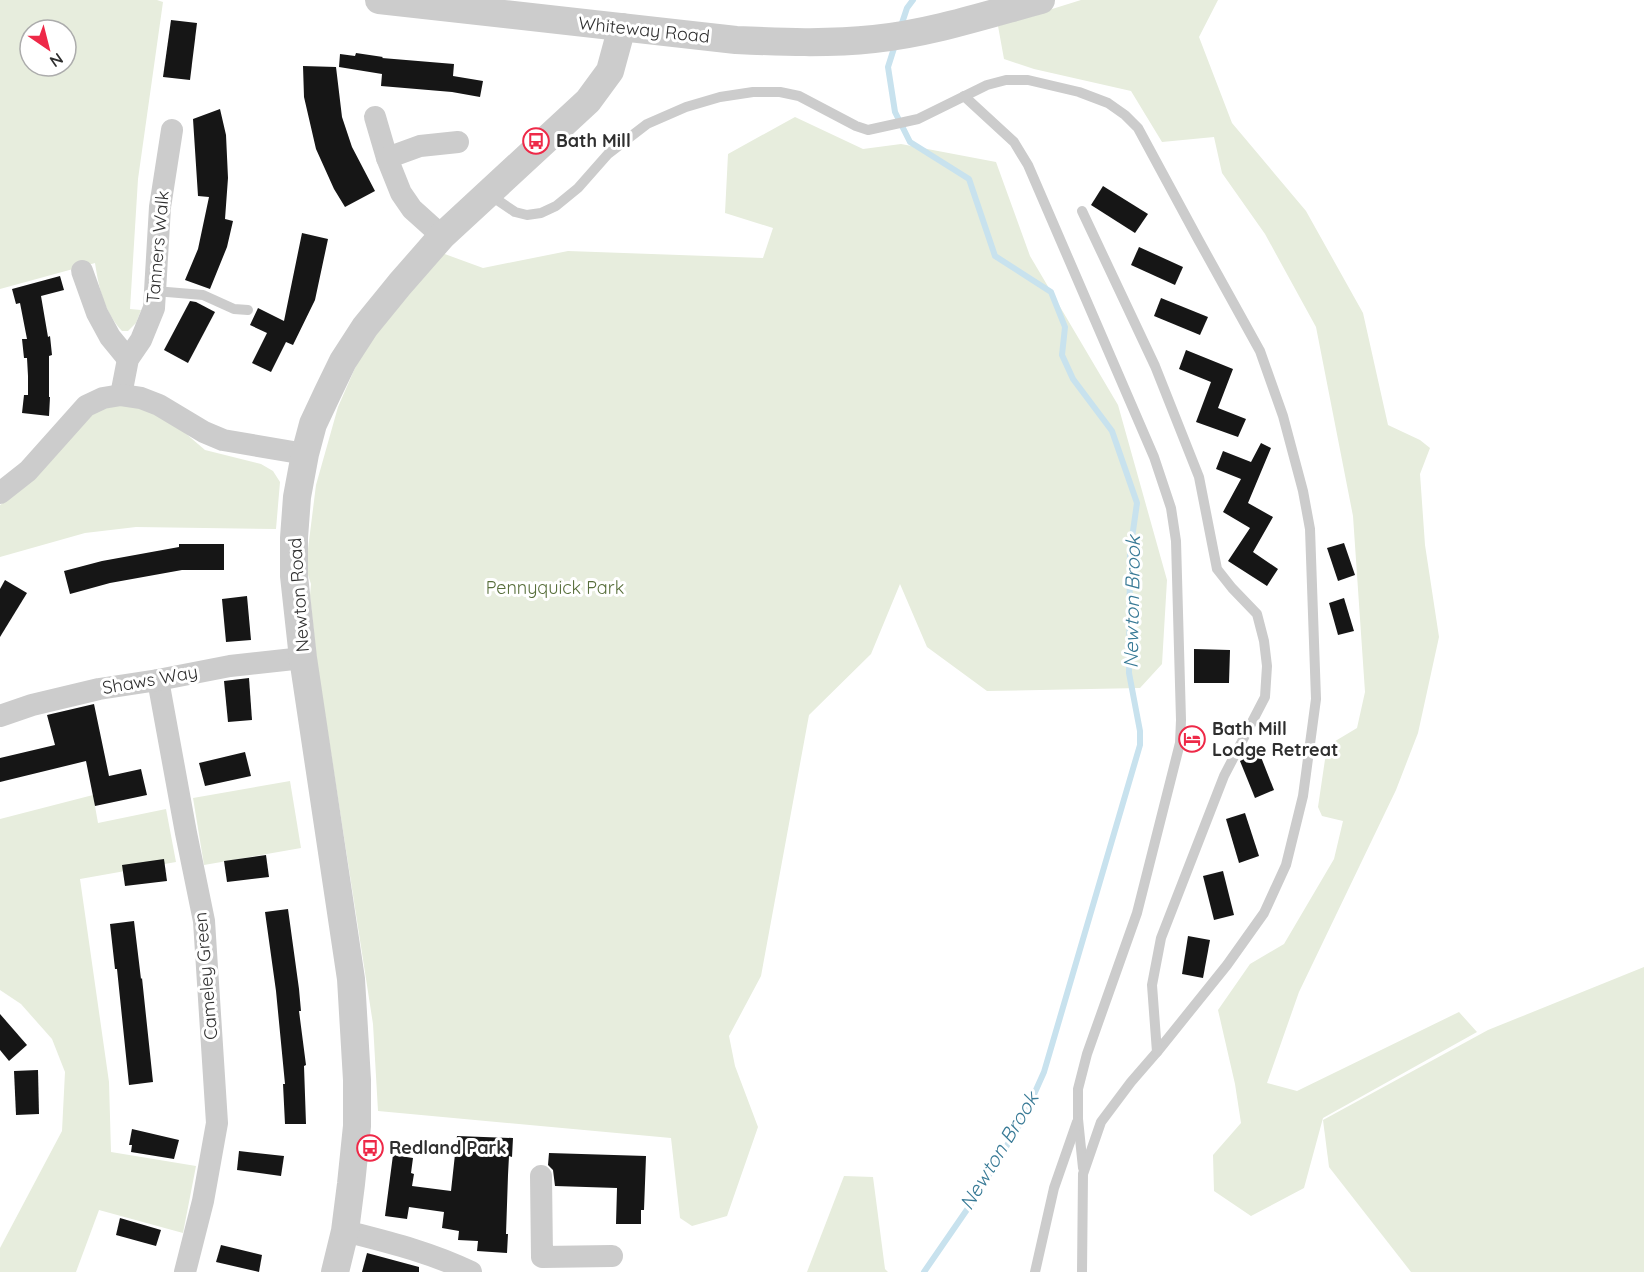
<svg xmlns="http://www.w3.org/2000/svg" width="1644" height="1272" font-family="Quicksand,sans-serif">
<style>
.green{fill:#e7eddd;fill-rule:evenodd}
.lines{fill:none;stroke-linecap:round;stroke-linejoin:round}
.stream{stroke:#c8e2ee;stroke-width:6}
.building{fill:#161616}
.service{stroke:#ccc;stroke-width:10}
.minor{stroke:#ccc;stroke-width:22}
.tertiary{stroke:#ccc;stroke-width:28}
.labels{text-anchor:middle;stroke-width:6;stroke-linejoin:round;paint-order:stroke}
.street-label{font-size:18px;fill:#2f2f2f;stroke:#fff}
.poi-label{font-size:18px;font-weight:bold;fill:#2f2f2f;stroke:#fff;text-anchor:start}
.park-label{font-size:18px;fill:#576e3a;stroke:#fff}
.water-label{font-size:20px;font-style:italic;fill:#387a96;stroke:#fff}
</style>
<rect width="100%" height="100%" fill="#fff"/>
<g class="green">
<path d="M0,0H157L163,2L138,179L130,309L141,310L136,323L128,331H122C104,311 99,289 95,263L0,289ZM30,30H66V66H30Z"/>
<path d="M1081,0H1218L1199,37L1232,123L1306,211L1363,313L1388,425L1420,440L1430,448L1420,474L1425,545L1439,637L1418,733L1396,790L1299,992L1267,1083L1297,1091L1459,1012L1477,1032L1323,1118L1304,1188L1251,1216L1214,1191L1213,1155L1241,1123L1235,1084L1218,1010L1250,964L1284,944L1334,859L1343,821L1322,816L1318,807L1327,746L1357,728L1365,692L1353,516L1316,327L1265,234L1222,173L1214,137L1162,142L1131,91L1034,69L1004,59L998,26Z"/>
<path d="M795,117L863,149L901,144L996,162L1030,256L1118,405L1167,580L1162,664L1140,688L987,691L927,647L900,584L871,654L809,715L761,976L729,1036L735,1066L758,1127L727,1216L692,1226L680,1218L671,1138L378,1111L373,1024L317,663L310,595L311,584L308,575L307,557L316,485L338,407L362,352L442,253L483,268L568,251L763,258L773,228L725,213L728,154Z"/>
<path d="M118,401L156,408L205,450L261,464L273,471L280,482L276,529L136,527L85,533L0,557V505L34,479L90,414Z"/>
<path d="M290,781L301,848L204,865L193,798Z"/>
<path d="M93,795L98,823L166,809L176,862L80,879L109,1082L111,1152L196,1166L183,1233L99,1210L76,1272H0V1248L62,1131L65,1072L52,1039L21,1004L0,990V819Z"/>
<path d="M1644,967V1272H1411L1329,1167L1323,1120L1488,1030Z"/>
<path d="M844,1176L873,1177L885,1269L888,1272H807Z"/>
</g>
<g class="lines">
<g class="stream">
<path d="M901,26L907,8L913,0"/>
<path d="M895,45L888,67L895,112L910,142L969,179L995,256L1051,292L1065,327L1062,355L1073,379L1112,431L1137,503L1130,552L1129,673L1140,731V745L1044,1072L1023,1119L975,1198L924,1272"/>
</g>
</g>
<g class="building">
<path d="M171,20L197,23L190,80L163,77Z"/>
<path d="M356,53L383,57L382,58L454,64L453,76L483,81L480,97L452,92L381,86L382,74L339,67L340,54L355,56Z"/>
<path d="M303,66L336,67L342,117L352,147L375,191L345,207L334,189L316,149L304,97Z"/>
<path d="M220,109L226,135L228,178L225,219L233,221L227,247L210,289L185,280L198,249L209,197L198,196L193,119Z"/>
<path d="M1103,186L1148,214L1135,233L1091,205Z"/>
<path d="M302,233L328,239L315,300L293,345L286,342L271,372L252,363L267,333L250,325L258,308L284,321Z"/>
<path d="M1139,247L1183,267L1175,285L1131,265Z"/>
<path d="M60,276L64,290L41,296L48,337L50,336L52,355L49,356V397H50L49,416L22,413L24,395H28V376L27,358H24L22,339H27L20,303L16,304L12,289Z"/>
<path d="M1161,298L1208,317L1200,335L1154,316Z"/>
<path d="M190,301L196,302L215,312L188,363L164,350Z"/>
<path d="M1186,350L1233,369L1218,408L1246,419L1238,437L1196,422L1211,382L1179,369Z"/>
<path d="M1261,443L1271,448L1248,503L1273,517L1253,552L1278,569L1267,586L1228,561L1250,528L1223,512L1241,479L1216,469L1223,451L1251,462Z"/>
<path d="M1344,543L1355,575L1338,581L1327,548Z"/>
<path d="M179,544H224V570H182L110,583L70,594L64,571L102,561L179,547Z"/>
<path d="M5,580L27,593L0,637V589Z"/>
<path d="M247,596L251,640L226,642L222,599Z"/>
<path d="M1344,598L1354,631L1338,635L1329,603Z"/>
<path d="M1194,649L1230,650L1229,683H1194Z"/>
<path d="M249,678L252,720L228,722L224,681Z"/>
<path d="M94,704L109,776L141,769L147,795L95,806L86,761L0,782V758L55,745L47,715Z"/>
<path d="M245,752L251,776L205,786L199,763Z"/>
<path d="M1259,752L1274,790L1255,798L1240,761Z"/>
<path d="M1245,813L1259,856L1239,863L1226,819Z"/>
<path d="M266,855L269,877L227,882L224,861Z"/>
<path d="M164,859L167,881L125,886L122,865Z"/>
<path d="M1223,871L1234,915L1214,920L1203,876Z"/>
<path d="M288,909L299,989L301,1011H299L306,1065L304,1066L306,1124H285L283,1084H285L276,991L265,912Z"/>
<path d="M134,921L141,979L142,978L153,1082L129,1085L117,969H115L110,924Z"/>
<path d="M1188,936L1210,940L1203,978L1182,974Z"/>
<path d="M0,1014L27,1045L9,1061L0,1050Z"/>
<path d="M38,1070L39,1114L16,1115L14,1071Z"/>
<path d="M132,1129L179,1140L174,1159L131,1152L132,1145H129Z"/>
<path d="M457,1136L513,1138L512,1157L509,1156L508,1175L506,1234H508L507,1253L477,1251L478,1241L458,1240L459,1231L442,1228L444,1212L409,1207L407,1219L385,1216L393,1155L413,1158L411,1173L414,1174L412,1186L451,1191Z"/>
<path d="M239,1151L284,1156L281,1176L237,1170Z"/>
<path d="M549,1153L646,1156L644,1210H641V1224H616L617,1188L555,1186L553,1170L548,1165Z"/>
<path d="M120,1218L161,1230L156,1246L116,1235Z"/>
<path d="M221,1245L262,1255L259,1272L216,1262Z"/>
<path d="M367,1253L419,1267V1272H362Z"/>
</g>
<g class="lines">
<g class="service">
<path d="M964,96L1014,142L1028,165L1154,457L1171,508L1176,541L1181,720L1180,743L1137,913L1087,1054L1078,1089V1119L1083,1168"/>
<path d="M490,195L515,212L527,215L541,213L556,206L578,188L608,154L647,124L686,107L720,97L753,92H780L799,96L856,126L868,130L918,119L987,85L1006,80H1028L1079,92L1108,103L1125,115L1138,128L1198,239L1260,351L1283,416L1303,491L1310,529L1316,699L1303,796L1286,865L1264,913L1227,965L1157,1052L1131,1082L1101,1122L1083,1174L1082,1272"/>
<path d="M1082,211L1155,366L1199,477L1217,569L1232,588L1257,614L1264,641L1267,666L1265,697L1224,776L1161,938L1152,985L1157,1052"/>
<path d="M155,291L203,295L234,309L248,310"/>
<path d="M1035,1272L1054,1188L1077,1122"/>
</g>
<g class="minor">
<path d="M375,117L387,158"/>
<path d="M442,236L412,209L401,193L387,158L420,146L458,142"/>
<path d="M82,271L97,313L110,337L128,359"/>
<path d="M121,395L128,359L141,340L154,308L160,207L172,130"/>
<path d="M0,493L28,471L86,406L103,398L121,395L141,398L159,405L204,432L223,440L305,454"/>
<path d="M158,680L186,833L204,921L217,1123L203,1201L185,1272"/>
<path d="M0,716L32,705L99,689L158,680L230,666L303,658"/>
<path d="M541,1176L542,1257L612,1256"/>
<path d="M345,1231C388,1242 430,1252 471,1272"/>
</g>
<g class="tertiary">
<path d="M379,0L736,40C782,42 828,44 874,39C931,33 986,15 1041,0"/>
<path d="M335,1272L345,1231L351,1184L357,1126V1080L351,979L303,658L294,576V538L297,497L305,454L313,424L328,392L343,361L365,327L400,284L442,236L588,101L610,71L622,27"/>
</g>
</g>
<defs>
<g id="bus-ring" transform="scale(1.35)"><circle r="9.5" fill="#fff" stroke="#ee2948" stroke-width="1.5"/><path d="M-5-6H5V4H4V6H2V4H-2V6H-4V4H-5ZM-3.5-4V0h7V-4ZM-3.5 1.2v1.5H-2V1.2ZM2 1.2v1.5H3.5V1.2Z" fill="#ee2948"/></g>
<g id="hotel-ring" transform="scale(1.35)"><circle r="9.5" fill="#fff" stroke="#ee2948" stroke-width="1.5"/><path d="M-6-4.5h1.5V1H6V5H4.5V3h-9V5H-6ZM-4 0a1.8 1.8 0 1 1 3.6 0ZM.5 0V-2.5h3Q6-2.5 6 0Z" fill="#ee2948"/></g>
</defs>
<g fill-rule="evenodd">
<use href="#bus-ring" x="536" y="141"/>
<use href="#hotel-ring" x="1192" y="739"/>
<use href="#bus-ring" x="370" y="1148"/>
</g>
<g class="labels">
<g class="street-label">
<text transform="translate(644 30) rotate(6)" y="6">Whiteway Road</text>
<text transform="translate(158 247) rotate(-85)" y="6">Tanners Walk</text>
<text transform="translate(299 595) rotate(-94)" y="6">Newton Road</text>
<text transform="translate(150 680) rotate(-10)" y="6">Shaws Way</text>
<text transform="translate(206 976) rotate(-95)" y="6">Cameley Green</text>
</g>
<g class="poi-label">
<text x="556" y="147">Bath Mill</text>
<text x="1212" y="735">Bath Mill<tspan x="1212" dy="21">Lodge Retreat</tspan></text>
<text x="389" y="1154">Redland Park</text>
</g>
<g class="park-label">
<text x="555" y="594">Pennyquick Park</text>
</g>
<g class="water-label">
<text transform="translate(1132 602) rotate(-89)" y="7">Newton Brook</text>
<text transform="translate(999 1151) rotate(-59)" y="7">Newton Brook</text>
</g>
</g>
<g transform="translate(48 48) rotate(145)"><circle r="28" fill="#ffffff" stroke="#acacac" stroke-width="1.5"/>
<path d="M0-4.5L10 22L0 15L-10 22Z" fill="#ee2948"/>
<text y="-9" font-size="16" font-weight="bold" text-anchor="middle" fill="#2f2f2f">N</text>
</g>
</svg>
